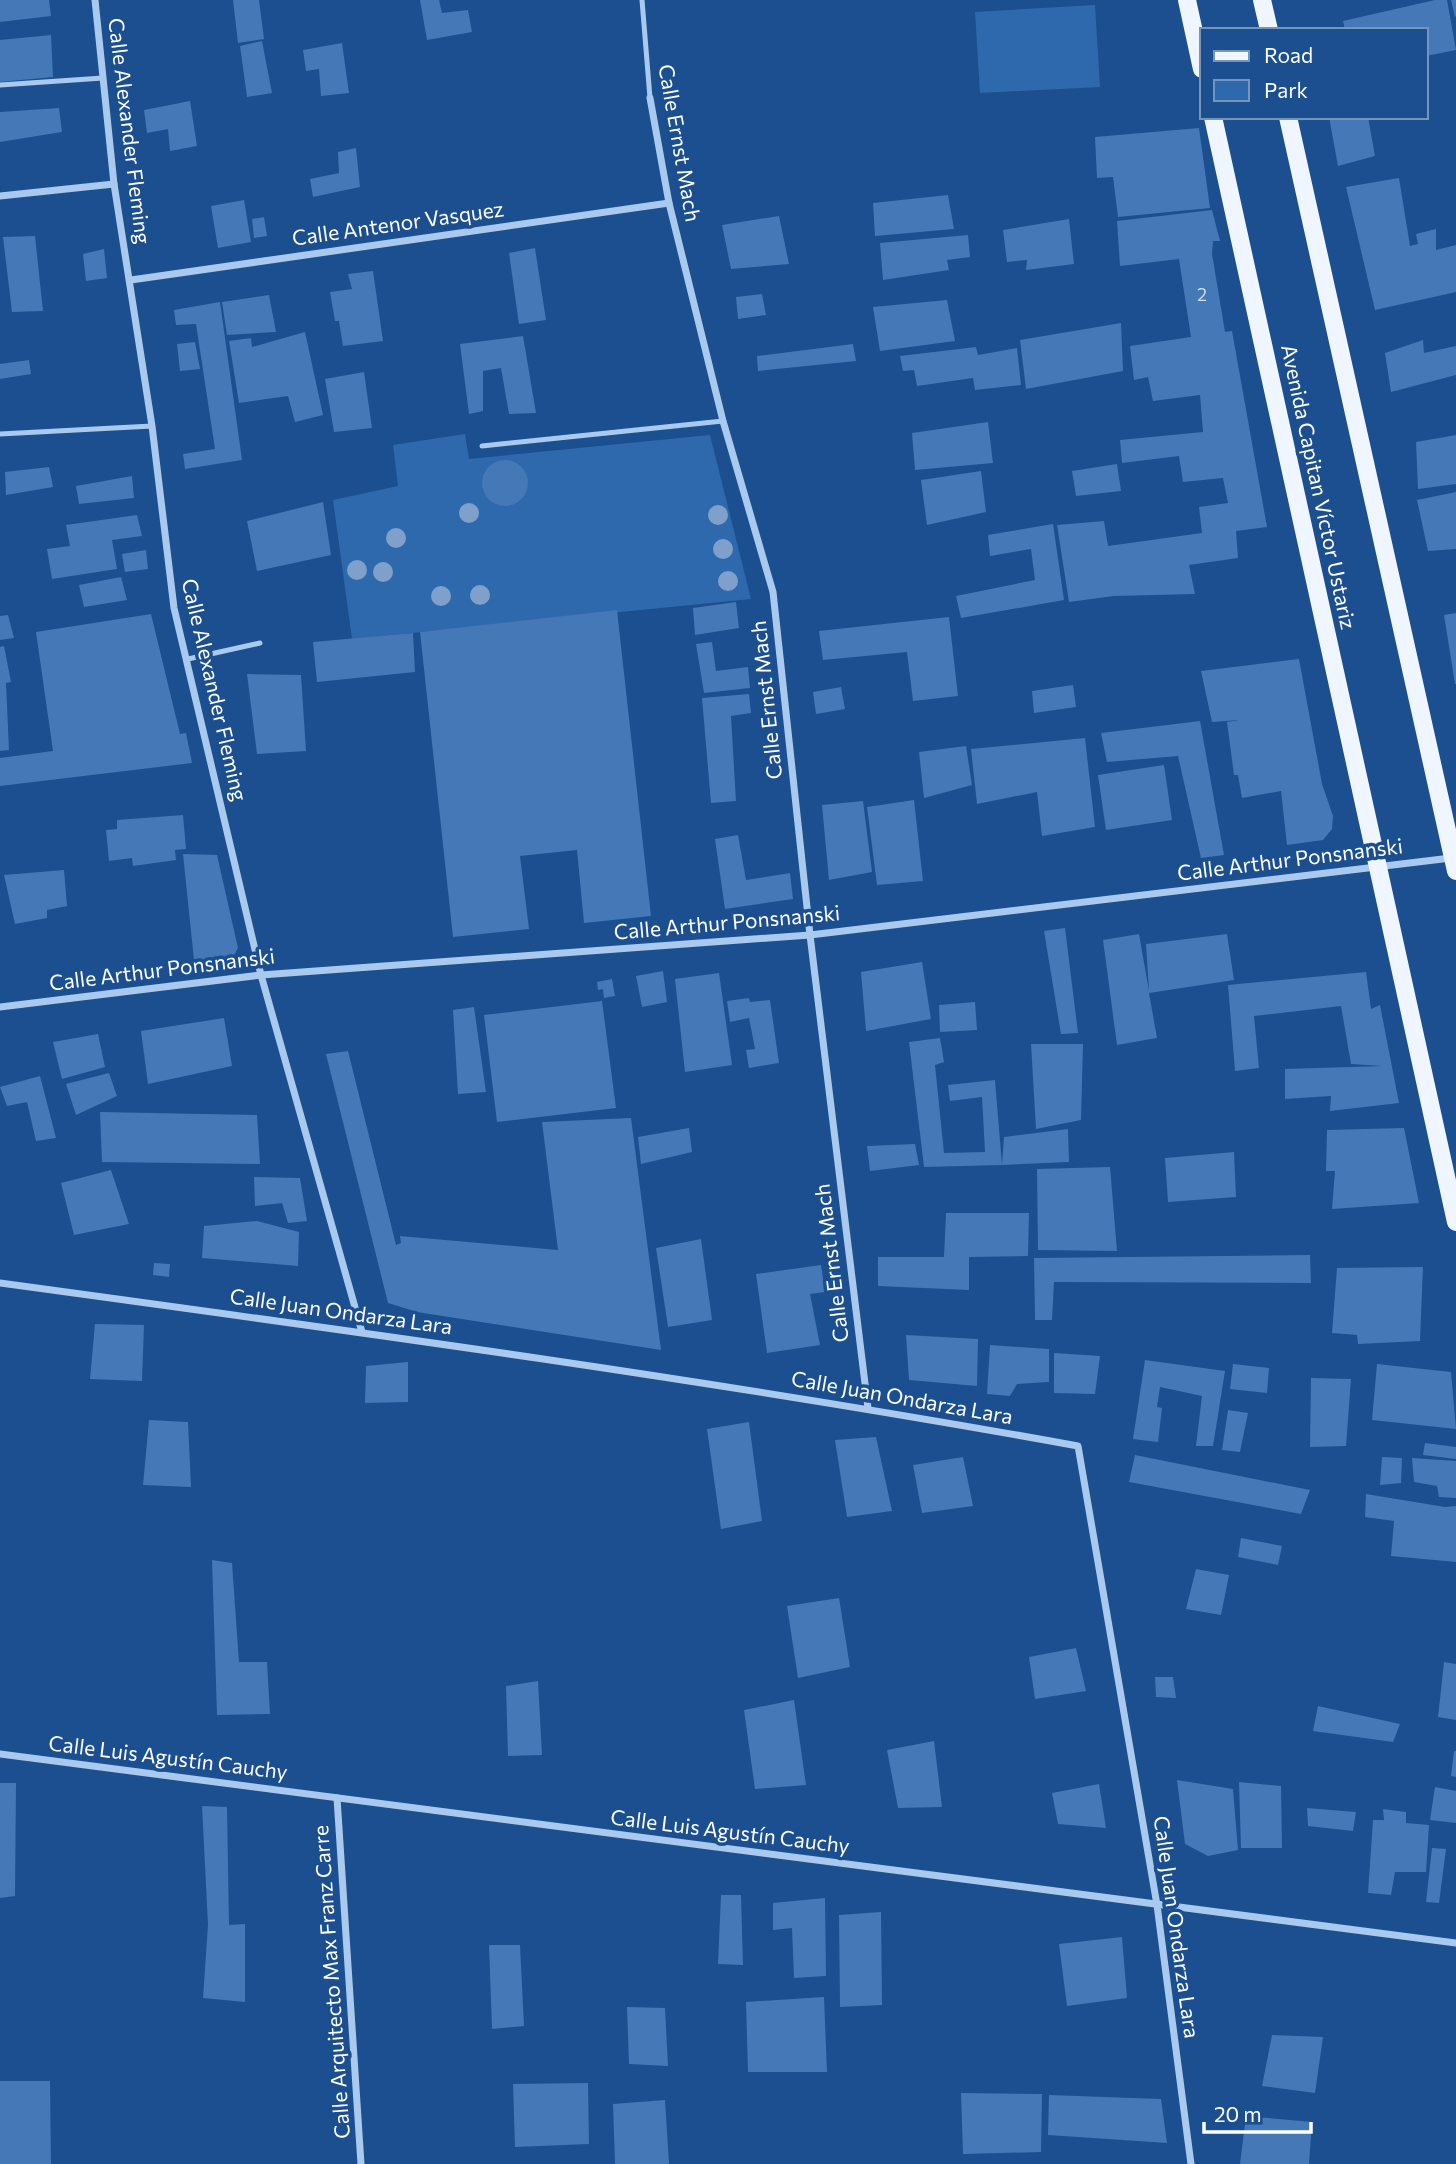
<svg xmlns="http://www.w3.org/2000/svg" width="1456" height="2164" font-family="Commissioner,sans-serif">
<style>
.green{fill:#2e69ad}
.building{fill:#4478b7}
.lines{fill:none;stroke-linecap:round;stroke-linejoin:round}
.service{stroke:#a9c9ee;stroke-width:5}
.minor{stroke:#a9c9ee;stroke-width:7}
.primary{stroke:#f0f6ff;stroke-width:18}
.tree{fill:#7ea0ca}
.labels{text-anchor:middle;stroke-width:7;stroke-linejoin:round;paint-order:stroke}
.number-label{font-size:18px;fill:#d0dded}
.street-label{font-size:21px;fill:#fff;stroke:#1b4f8f}
</style>
<rect width="100%" height="100%" fill="#1b4f8f"/>
<g class="green">
<path d="M1095,5L1100,87L980,93L975,12Z"/>
<path d="M465,434L469,459L710,435L751,599L352,639L333,500L398,486L393,445Z"/>
</g>
<g class="building">
<path d="M0,0H49L51,16L0,22Z"/>
<path d="M233,0H259L264,39L238,43Z"/>
<path d="M420,0H439L442,13L468,10L472,32L427,40Z"/>
<path d="M1435,0H1447L1456,50L1426,56V30H1345L1343,21Z"/>
<path d="M1451,0H1456V16L1455,17Z"/>
<path d="M51,35L53,77L0,82V40Z"/>
<path d="M262,41L272,93L247,97L240,46Z"/>
<path d="M342,43L349,93L321,96L319,69L306,71L303,50Z"/>
<path d="M190,101L197,146L170,151L168,129L147,133L144,110Z"/>
<path d="M59,108L62,132L0,142V112Z"/>
<path d="M1329,117H1368L1375,156L1338,166Z"/>
<path d="M1199,128L1210,208L1118,217L1113,177L1097,178L1095,137Z"/>
<path d="M356,148L360,187L313,197L310,179L339,173L338,152Z"/>
<path d="M1399,178L1410,246L1418,244L1416,234L1436,229V250L1456,245V292L1375,310L1346,187Z"/>
<path d="M948,195L954,229L875,236L873,203Z"/>
<path d="M244,200L251,242L218,248L211,206Z"/>
<path d="M1212,210L1220,241H1213L1212,254L1225,332L1232,331L1267,527L1236,531L1238,558L1189,565L1195,594L1114,596L1069,602L1057,525L1104,521L1108,546L1202,533L1199,507L1228,503L1223,478L1183,482L1179,456L1122,463L1120,440L1203,432L1200,395L1153,401L1148,377L1134,380L1130,346L1191,337L1179,259L1120,266L1117,221Z"/>
<path d="M779,216L789,264L731,269L722,225Z"/>
<path d="M264,217L267,236L254,238L252,219Z"/>
<path d="M1069,219L1074,264L1026,270L1027,260L1007,262L1003,230Z"/>
<path d="M968,235L970,257L947,260L949,270L883,280L880,243Z"/>
<path d="M35,236L43,311L12,312L3,237Z"/>
<path d="M535,248L546,320L519,324L509,253Z"/>
<path d="M104,249L107,278L86,281L83,254Z"/>
<path d="M373,271L383,341L343,346L339,321H335L330,292L352,289L348,274Z"/>
<path d="M762,294L766,315L738,319L736,297Z"/>
<path d="M269,295L276,332L227,335L222,302Z"/>
<path d="M947,300L955,341L880,351L873,307Z"/>
<path d="M220,302L242,460L185,469L183,454L215,449L196,324L176,325L174,310Z"/>
<path d="M1121,323L1123,371L1026,389L1020,340Z"/>
<path d="M305,332L323,415L295,422L288,396L239,403L229,341L251,338L252,347Z"/>
<path d="M523,336L536,413L509,414L501,368L483,371V411L469,414L460,344Z"/>
<path d="M1423,340L1424,353L1456,346V375L1391,392L1385,353Z"/>
<path d="M195,342L200,369L180,371L177,344Z"/>
<path d="M853,344L856,361L758,371L757,356Z"/>
<path d="M976,347L978,355L1017,348L1021,385L975,390L973,378L917,386L914,370L903,371L900,356Z"/>
<path d="M29,360L31,374L0,379V364Z"/>
<path d="M364,372L372,428L334,432L325,379Z"/>
<path d="M988,422L993,463L915,470L912,433Z"/>
<path d="M1456,435V484L1418,489L1416,442Z"/>
<circle cx="505" cy="483" r="23"/>
<path d="M1117,464L1121,491L1076,496L1072,471Z"/>
<path d="M49,467L53,487L6,495L5,472Z"/>
<path d="M981,471L986,512L927,525L921,480Z"/>
<path d="M132,476L134,498L79,504L76,486Z"/>
<path d="M1456,492V549L1428,551L1417,500Z"/>
<path d="M323,502L331,555L257,571L247,521Z"/>
<path d="M137,515L142,536L112,540L117,569L52,579L47,549L70,546L66,525Z"/>
<path d="M1053,524L1064,600L961,618L956,596L1035,580L1031,549L990,556L988,535Z"/>
<path d="M146,550L148,569L125,572L122,554Z"/>
<path d="M121,577L127,600L84,607L79,585Z"/>
<path d="M736,602L739,628L695,635L693,608Z"/>
<path d="M617,610L651,916L584,923L577,850L520,856L529,929L453,937L420,632Z"/>
<path d="M1456,613V684H1455L1444,615Z"/>
<path d="M151,614L180,734L186,733L192,763L0,786V758L53,751L36,632Z"/>
<path d="M8,615L14,638L0,640V616Z"/>
<path d="M949,617L958,696L913,701L907,652L823,660L819,631Z"/>
<path d="M413,633L415,672L317,682L313,642Z"/>
<path d="M712,642L716,671L748,667L750,688L704,693L696,644Z"/>
<path d="M4,646L11,682L6,683L9,750L0,751V647Z"/>
<path d="M1299,659L1322,784L1333,816L1332,829L1323,840L1287,845L1281,791L1242,798L1238,775H1234L1227,722L1239,720L1212,722L1201,671Z"/>
<path d="M247,674L301,675L306,751L257,754Z"/>
<path d="M1073,685L1076,707L1034,713L1032,691Z"/>
<path d="M841,687L845,709L816,714L813,692Z"/>
<path d="M749,694L751,713L731,716L736,801L711,803L702,698Z"/>
<path d="M1200,721L1224,855L1201,858L1178,756L1107,762L1101,733Z"/>
<path d="M1085,738L1095,827L1042,836L1037,792L977,804L971,749Z"/>
<path d="M966,746L972,785L924,798L919,752Z"/>
<path d="M1164,765L1172,820L1106,830L1098,775Z"/>
<path d="M914,800L923,881L877,885L867,807Z"/>
<path d="M863,801L872,872L829,880L822,805Z"/>
<path d="M183,815L186,849L175,850L176,860L133,866L132,858L109,861L106,830L117,829V820Z"/>
<path d="M738,835L746,880L790,873L793,899L725,909L715,839Z"/>
<path d="M183,854L217,855L238,948L228,966L195,970Z"/>
<path d="M64,870L67,906L47,910V918L15,924L4,875Z"/>
<path d="M1065,928L1078,1033L1061,1034L1044,931Z"/>
<path d="M1139,934L1149,991L1146,944L1227,934L1234,980L1149,993L1157,1038L1117,1045L1103,940Z"/>
<path d="M922,962L931,1019L866,1031L861,972Z"/>
<path d="M663,971L667,1002L642,1007L636,976Z"/>
<path d="M1366,972L1371,1009L1380,1005L1399,1103L1330,1111L1331,1096L1285,1099V1069L1382,1066L1351,1064L1341,1006L1254,1016L1259,1068L1235,1071L1228,985Z"/>
<path d="M719,973L732,1065L685,1072L675,979Z"/>
<path d="M612,979L615,996L604,998L603,989L598,990L597,982Z"/>
<path d="M749,998L750,1002L770,1000L779,1063L749,1068L746,1050L755,1049L749,1018L730,1022L727,1001Z"/>
<path d="M602,1001L616,1108L497,1122L484,1015Z"/>
<path d="M975,1002L977,1030L940,1032L939,1005Z"/>
<path d="M474,1007L486,1092L458,1094L453,1010Z"/>
<path d="M224,1018L232,1066L148,1084L141,1031Z"/>
<path d="M98,1034L105,1067L62,1079L53,1042Z"/>
<path d="M940,1038L944,1062L935,1065L944,1153L985,1152L982,1097L950,1101L948,1085L995,1080L1002,1165L1004,1137L1068,1129L1069,1162L1002,1165L924,1167L909,1042Z"/>
<path d="M1031,1044H1083L1081,1120L1036,1129Z"/>
<path d="M348,1051L396,1245L401,1243L400,1236L558,1250L542,1122L631,1118L661,1350L417,1312L388,1303L326,1054Z"/>
<path d="M109,1073L117,1096L76,1115L66,1084Z"/>
<path d="M40,1076L56,1138L36,1141L27,1102L7,1106L0,1087Z"/>
<path d="M100,1112L257,1115L260,1164L102,1162Z"/>
<path d="M689,1128L692,1152L641,1164L638,1137Z"/>
<path d="M1404,1128L1419,1203L1332,1209L1335,1171H1326L1327,1130Z"/>
<path d="M915,1144L919,1165L870,1171L867,1146Z"/>
<path d="M1234,1152L1236,1197L1168,1202L1165,1158Z"/>
<path d="M1110,1167L1117,1251L1038,1250L1037,1169Z"/>
<path d="M111,1170L129,1224L74,1235L61,1183Z"/>
<path d="M254,1177L300,1178L307,1221L288,1223L282,1203L255,1206Z"/>
<path d="M946,1213H1029L1028,1256L969,1257V1290L878,1286V1257H944Z"/>
<path d="M257,1221L299,1232L298,1266L202,1258L204,1226Z"/>
<path d="M701,1239L712,1320L668,1327L656,1248Z"/>
<path d="M1310,1255L1311,1283L1054,1282L1052,1320H1035L1034,1258Z"/>
<path d="M154,1263L170,1264L169,1277L153,1275Z"/>
<path d="M821,1265L825,1292L810,1294L820,1345L767,1353L756,1274Z"/>
<path d="M1423,1267L1420,1341L1358,1344L1357,1335L1332,1333L1337,1268Z"/>
<path d="M95,1324L144,1325L142,1381L90,1379Z"/>
<path d="M906,1335L978,1339L977,1386L909,1380Z"/>
<path d="M990,1345L1049,1349V1382L1017,1384L1010,1396L987,1394Z"/>
<path d="M1054,1353L1100,1356L1095,1394L1054,1393Z"/>
<path d="M1145,1360L1225,1371L1213,1446H1196L1202,1396L1160,1387L1157,1407L1162,1408L1158,1442L1133,1439Z"/>
<path d="M408,1362V1402L365,1403L366,1366Z"/>
<path d="M1233,1364L1269,1368L1267,1393L1230,1389Z"/>
<path d="M1377,1364L1451,1372L1456,1429L1372,1420Z"/>
<path d="M1311,1378L1351,1379L1346,1446L1310,1447Z"/>
<path d="M1228,1410L1248,1413L1240,1452L1222,1450Z"/>
<path d="M149,1420L188,1422L191,1487L143,1485Z"/>
<path d="M749,1422L762,1521L721,1529L707,1429Z"/>
<path d="M876,1437L892,1511L847,1517L835,1440Z"/>
<path d="M1425,1443L1456,1447V1459L1423,1455Z"/>
<path d="M1135,1455L1310,1490L1301,1514L1129,1482Z"/>
<path d="M963,1457L973,1506L922,1513L913,1465Z"/>
<path d="M1382,1457L1402,1458L1401,1483L1380,1485Z"/>
<path d="M1412,1458L1456,1461V1498L1439,1497L1437,1486L1414,1482Z"/>
<path d="M1366,1494L1445,1507L1456,1506V1562L1391,1556L1394,1521L1365,1517Z"/>
<path d="M1241,1538L1282,1546L1278,1565L1238,1557Z"/>
<path d="M212,1560L232,1563L239,1662H267L270,1714L217,1715Z"/>
<path d="M1196,1569L1229,1575L1221,1615L1186,1609Z"/>
<path d="M839,1598L850,1667L798,1678L787,1606Z"/>
<path d="M1076,1648L1086,1691L1035,1699L1029,1657Z"/>
<path d="M1444,1662L1456,1664V1720L1438,1717Z"/>
<path d="M1155,1677H1173L1176,1698L1156,1697Z"/>
<path d="M538,1681L542,1755L508,1756L506,1686Z"/>
<path d="M794,1700L806,1785L755,1789L744,1710Z"/>
<path d="M1318,1706L1400,1724L1393,1742L1313,1731Z"/>
<path d="M934,1741L942,1807L898,1808L887,1750Z"/>
<path d="M1454,1751H1456V1777L1451,1776Z"/>
<path d="M1177,1780L1233,1789L1238,1850L1208,1856L1185,1844Z"/>
<path d="M1239,1782L1281,1786L1282,1848H1241Z"/>
<path d="M0,1783H16L15,1896L0,1898Z"/>
<path d="M1099,1784L1106,1828L1058,1824L1052,1793Z"/>
<path d="M1435,1787L1456,1791V1823L1430,1820Z"/>
<path d="M202,1806L227,1807L229,1925L245,1924V2002L203,1998L208,1925Z"/>
<path d="M1307,1808L1356,1812L1353,1831L1308,1826Z"/>
<path d="M1383,1809L1406,1812V1823L1429,1825L1426,1872H1395L1391,1895L1368,1893L1373,1820H1384Z"/>
<path d="M1432,1848L1446,1849L1439,1903L1426,1902Z"/>
<path d="M721,1895H741L743,1965L718,1964Z"/>
<path d="M825,1898L826,1976L794,1978L792,1928L773,1930V1903Z"/>
<path d="M881,1912L882,2005L840,2007L839,1915Z"/>
<path d="M1122,1937L1127,1998L1067,2006L1059,1944Z"/>
<path d="M489,1945H520L524,2026L492,2029Z"/>
<path d="M824,1997L827,2072H748L746,2002Z"/>
<path d="M627,2007L665,2008L668,2066L629,2064Z"/>
<path d="M1272,2035L1323,2037L1315,2093L1262,2086Z"/>
<path d="M0,2081H50L51,2164H0Z"/>
<path d="M588,2083L589,2144L515,2147L513,2084Z"/>
<path d="M961,2093L1042,2094L1041,2152L963,2154Z"/>
<path d="M1049,2095L1161,2099L1167,2143L1048,2135Z"/>
<path d="M665,2100L669,2164H615L613,2104Z"/>
<path d="M1246,2116L1312,2122L1309,2164H1240Z"/>
</g>
<g class="lines">
<g class="service">
<path d="M642,0L650,98"/>
<path d="M0,85L103,78"/>
<path d="M0,434L152,426"/>
<path d="M482,446L723,421"/>
<path d="M188,659L260,643"/>
</g>
<g class="minor">
<path d="M95,0L114,184L152,426L174,608L261,975L362,1332"/>
<path d="M650,98L669,203L723,421L773,592L810,935L868,1408"/>
<path d="M0,196L114,184"/>
<path d="M131,280L669,203"/>
<path d="M0,1007L261,975L810,935L1451,858"/>
<path d="M0,1283C360,1332 720,1381 1078,1446L1157,1905L1191,2164"/>
<path d="M0,1754L1456,1943"/>
<path d="M337,1798L361,2164"/>
</g>
<g class="primary">
<path d="M1187,0L1202,69"/>
<path d="M1262,0L1269,30"/>
<path d="M1213,117L1456,1222"/>
<path d="M1288,117L1456,871"/>
</g>
</g>
<g class="tree">
<circle cx="469" cy="513" r="10"/>
<circle cx="718" cy="515" r="10"/>
<circle cx="396" cy="538" r="10"/>
<circle cx="723" cy="549" r="10"/>
<circle cx="357" cy="570" r="10"/>
<circle cx="383" cy="572" r="10"/>
<circle cx="728" cy="581" r="10"/>
<circle cx="480" cy="595" r="10"/>
<circle cx="441" cy="596" r="10"/>
</g>
<g class="labels">
<g class="number-label">
<text x="1202" y="301">2</text>
</g>
<g class="street-label">
<text transform="translate(129 131) rotate(83)" y="7">Calle Alexander Fleming</text>
<text transform="translate(679 143) rotate(80)" y="7">Calle Ernst Mach</text>
<text transform="translate(398 224) rotate(-8)" y="7">Calle Antenor Vasquez</text>
<text transform="translate(1318 487) rotate(78)" y="7">Avenida Capitan Víctor Ustariz</text>
<text transform="translate(214 690) rotate(77)" y="7">Calle Alexander Fleming</text>
<text transform="translate(767 700) rotate(-96)" y="7">Calle Ernst Mach</text>
<text transform="translate(1290 860) rotate(-7)" y="7">Calle Arthur Ponsnanski</text>
<text transform="translate(727 923) rotate(-5)" y="7">Calle Arthur Ponsnanski</text>
<text transform="translate(162 970) rotate(-7)" y="7">Calle Arthur Ponsnanski</text>
<text transform="translate(832 1263) rotate(-97)" y="7">Calle Ernst Mach</text>
<text transform="translate(341 1312) rotate(8)" y="7">Calle Juan Ondarza Lara</text>
<text transform="translate(902 1398) rotate(10)" y="7">Calle Juan Ondarza Lara</text>
<text transform="translate(168 1758) rotate(7)" y="7">Calle Luis Agustín Cauchy</text>
<text transform="translate(730 1832) rotate(7)" y="7">Calle Luis Agustín Cauchy</text>
<text transform="translate(1176 1927) rotate(82)" y="7">Calle Juan Ondarza Lara</text>
<text transform="translate(332 1982) rotate(-94)" y="7">Calle Arquitecto Max Franz Carre</text>
</g>
</g>
<rect x="1200" y="28" width="228" height="91" fill="#1b4f8f" stroke="#7695bc" stroke-width="2"/>
<rect x="1214" y="51" width="35" height="10" fill="#f0f6ff" stroke="#7695bc" stroke-width="2"/>
<text x="1264" y="63" font-size="21" fill="#ffffff">Road</text>
<rect x="1214" y="80" width="35" height="21" fill="#2e69ad" stroke="#7695bc" stroke-width="2"/>
<text x="1264" y="98" font-size="21" fill="#ffffff">Park</text>
<path d="M1204 2122v10h107v-10" fill="none" stroke="#ffffff" stroke-width="3.5"/>
<text x="1214" y="2122" font-size="21" fill="#ffffff" stroke="#1b4f8f" stroke-width="5" paint-order="stroke">20 m</text>
</svg>
